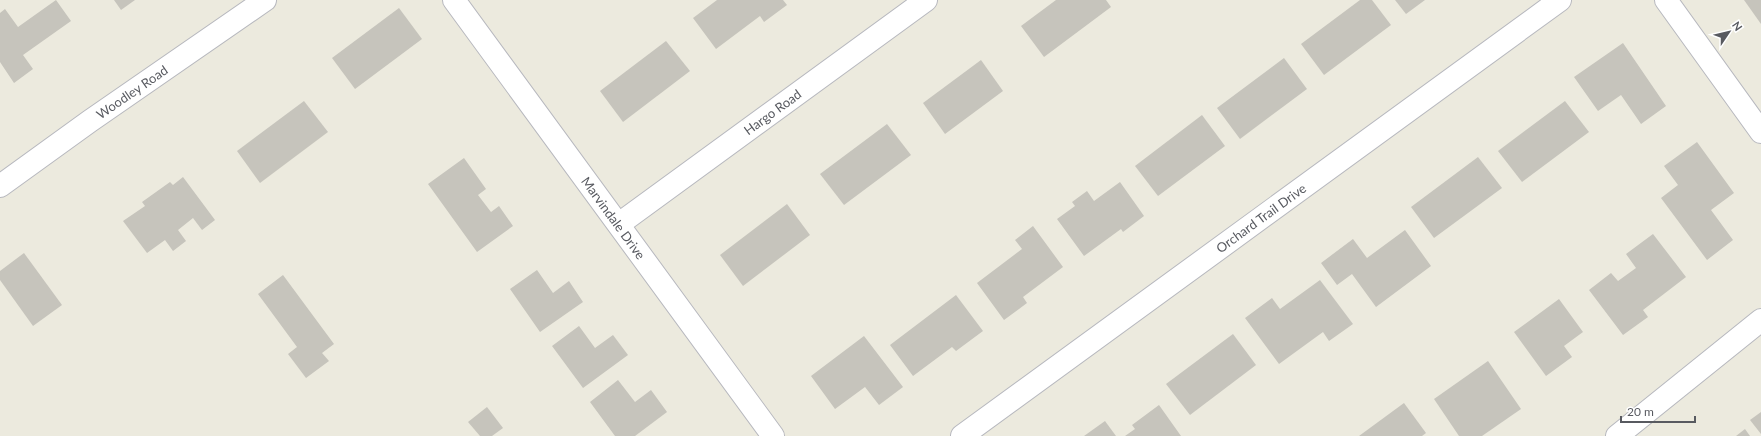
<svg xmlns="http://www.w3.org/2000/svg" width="1761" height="436" font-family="Lato,sans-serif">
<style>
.building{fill:#c6c4bc}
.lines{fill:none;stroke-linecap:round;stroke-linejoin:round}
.minor-casing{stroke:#b7b8be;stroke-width:24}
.minor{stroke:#fff;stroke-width:22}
.labels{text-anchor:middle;stroke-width:3.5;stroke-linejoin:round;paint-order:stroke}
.street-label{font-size:13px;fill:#585a60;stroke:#fff}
</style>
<rect width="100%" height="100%" fill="#eceade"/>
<g class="building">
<path d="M56,0L71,21L23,55L33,69L14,83L0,62V13L5,9L18,27Z"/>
<path d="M114,0H135L121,10Z"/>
<path d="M717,0H783L787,5L764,22L760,16L716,49L693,18Z"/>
<path d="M1056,0H1106L1111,7L1044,57L1021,26Z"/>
<path d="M1360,0H1372L1391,25L1324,75L1301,44Z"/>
<path d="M1395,0H1425L1406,14Z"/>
<path d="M1744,0H1761V24Z"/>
<path d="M399,8L422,39L355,89L332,58Z"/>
<path d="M666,41L690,71L623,122L600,91Z"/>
<path d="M1623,43L1666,106L1641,124L1621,95L1598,111L1574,77Z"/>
<path d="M1284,58L1307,89L1240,139L1217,108Z"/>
<path d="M981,60L1003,91L945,134L923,103Z"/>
<path d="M304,101L328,132L260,183L237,151Z"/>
<path d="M1565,101L1589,132L1522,182L1498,151Z"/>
<path d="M1202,115L1225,146L1158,196L1135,166Z"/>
<path d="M887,124L911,155L844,205L820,174Z"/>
<path d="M1697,142L1734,193L1711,210L1733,240L1707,260L1661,198L1678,185L1664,166Z"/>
<path d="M1478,157L1502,188L1434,238L1411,207Z"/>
<path d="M464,158L486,189L478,195L491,212L499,206L513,226L477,252L428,184Z"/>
<path d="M183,177L215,220L202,230L193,218L178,230L186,241L173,251L165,240L147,253L123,221L145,206L142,202L170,182L173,185Z"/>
<path d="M1120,182L1144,216L1123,232L1121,229L1084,256L1057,219L1075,206L1072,202L1087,191L1094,201Z"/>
<path d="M787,204L810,235L743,286L720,255Z"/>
<path d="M1033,226L1063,267L1023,297L1027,303L1004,320L977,283L1022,249L1015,240Z"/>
<path d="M1405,230L1431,266L1376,307L1352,274L1337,285L1321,263L1353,239L1367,258Z"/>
<path d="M1653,234L1686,277L1643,310L1648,317L1623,335L1589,290L1611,273L1618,281L1636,268L1626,254Z"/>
<path d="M24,253L62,305L33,326L0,280V271Z"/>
<path d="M537,270L553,293L569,281L583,302L540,332L510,289Z"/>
<path d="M283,275L334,344L322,353L329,361L306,378L288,354L297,347L258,294Z"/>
<path d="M1320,280L1353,324L1329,341L1323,332L1279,364L1245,318L1272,298L1280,309Z"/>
<path d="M956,295L983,331L956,351L952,347L913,376L890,345Z"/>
<path d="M1559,299L1583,332L1564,346L1572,357L1546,376L1514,332Z"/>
<path d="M579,326L595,348L613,335L628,355L583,388L552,346Z"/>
<path d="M1233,334L1256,365L1190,415L1166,384Z"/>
<path d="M864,336L903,387L879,405L865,387L835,409L811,376Z"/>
<path d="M1488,361L1521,409L1482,436H1459L1434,399Z"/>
<path d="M618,380L635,402L651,390L667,412L635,436H615L590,402Z"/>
<path d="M1404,403L1426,433L1422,436H1359Z"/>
<path d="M1159,405L1181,436H1125L1135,429L1132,425Z"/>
<path d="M487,407L503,428L492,436H480L468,422Z"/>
<path d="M1761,412V434L1750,420Z"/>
<path d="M1105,421L1116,436H1084Z"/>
<path d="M1745,429L1750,436H1736Z"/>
</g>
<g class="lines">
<g class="minor-casing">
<g id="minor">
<path id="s1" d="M454,0L773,436"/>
<path d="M1666,0L1761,132"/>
<path id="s2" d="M0,186L90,121L265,0"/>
<path id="s3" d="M619,224L926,0"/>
<path id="s4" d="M962,436L1560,0"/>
<path d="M1617,436L1761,320"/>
</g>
</g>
<use href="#minor" class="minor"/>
</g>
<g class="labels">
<g class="street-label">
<text dy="5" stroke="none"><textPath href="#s2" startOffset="162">Woodley Road</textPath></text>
<text dy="5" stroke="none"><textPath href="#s3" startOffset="190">Hargo Road</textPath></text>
<text dy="5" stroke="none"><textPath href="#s1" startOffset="270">Marvindale Drive</textPath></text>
<text dy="5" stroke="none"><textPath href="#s4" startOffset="370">Orchard Trail Drive</textPath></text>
</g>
</g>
<g transform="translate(1729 32) rotate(55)" stroke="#ffffff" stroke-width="3" paint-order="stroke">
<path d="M0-3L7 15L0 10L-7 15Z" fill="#585a60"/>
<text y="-6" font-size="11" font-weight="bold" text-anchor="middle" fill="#585a60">N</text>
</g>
<path d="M1621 416v6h74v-6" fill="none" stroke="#585a60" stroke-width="2"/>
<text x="1627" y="416" font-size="12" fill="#585a60" stroke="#ffffff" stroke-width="3" paint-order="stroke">20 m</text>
</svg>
